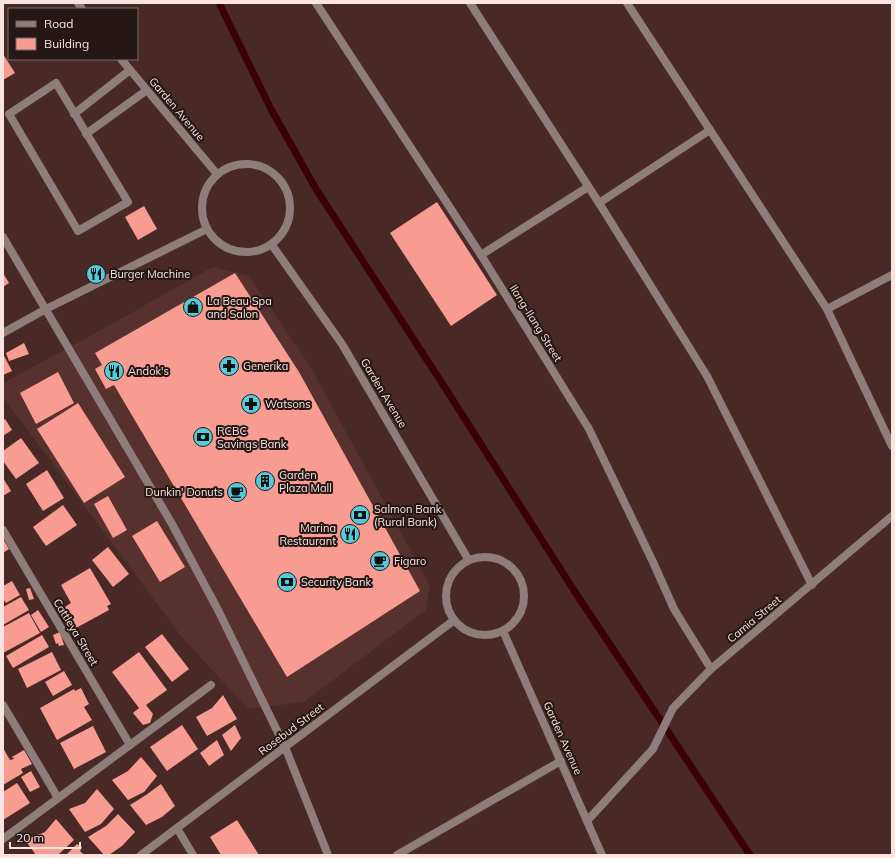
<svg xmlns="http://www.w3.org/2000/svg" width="895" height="858" font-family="Mulish,sans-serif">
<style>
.built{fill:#57312d}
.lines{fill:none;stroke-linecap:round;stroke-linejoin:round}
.stream{stroke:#3b0002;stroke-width:7}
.building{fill:#f89c92}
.service{stroke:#8e7d7b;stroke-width:8}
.minor{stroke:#8e7d7b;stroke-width:8}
.labels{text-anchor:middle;stroke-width:4;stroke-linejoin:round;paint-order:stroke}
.street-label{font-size:11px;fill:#f9e4e1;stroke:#251715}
.poi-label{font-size:11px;fill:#f9e4e1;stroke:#251715;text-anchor:start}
</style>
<rect width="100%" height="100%" fill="#492926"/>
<path class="built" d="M213,267L249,276L310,366L430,586L426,610L304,702L248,709L181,636L3,397V383L83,340Z"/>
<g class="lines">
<path class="stream" d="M219,3L271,109L316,189L442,383L575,592L750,855"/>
</g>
<g class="building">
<path d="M3,54L15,73L3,80Z"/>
<path d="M437,202L497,295L451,326L390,233Z"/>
<path d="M144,206L157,229L138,240L125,217Z"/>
<path d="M99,271L101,276L93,278L92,273Z"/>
<path d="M3,273L9,283L3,287Z"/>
<path d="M235,273L299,372L420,591L287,677L114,385L106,389L95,369L102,365L95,353Z"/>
<path d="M24,343L29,354L9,361L6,353Z"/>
<path d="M3,354L12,371L3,375Z"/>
<path d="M58,372L74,403L36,424L20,393Z"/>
<path d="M78,403L125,477L84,503L37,429Z"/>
<path d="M5,419L12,430L3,436V420Z"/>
<path d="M21,438L39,463L16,479L3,461V451Z"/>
<path d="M47,470L64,498L43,511L26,484Z"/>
<path d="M3,478L11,491L3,496Z"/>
<path d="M108,496L127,530L113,538L94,504Z"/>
<path d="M63,505L77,525L46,546L33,527Z"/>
<path d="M157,521L185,567L160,582L132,536Z"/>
<path d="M3,539L9,549L3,553Z"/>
<path d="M108,547L129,574L113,587L92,560Z"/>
<path d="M90,568L111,604L107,606L109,610L76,628L65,607L71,603L61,585Z"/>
<path d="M12,581L20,595L6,603L3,599V586Z"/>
<path d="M30,588L34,599L29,600L26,589Z"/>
<path d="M21,597L29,610L3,625V607Z"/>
<path d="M38,610L49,627L41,632L31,615Z"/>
<path d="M29,613L40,633L3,653V627Z"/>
<path d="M60,632L64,645L59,646L58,643L56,644L53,635Z"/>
<path d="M162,634L189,669L172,682L145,647Z"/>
<path d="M42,635L49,647L13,668L6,656Z"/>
<path d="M52,652L61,670L27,688L18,669Z"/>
<path d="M139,652L167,690L146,705L153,714L150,723L143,725L133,713L139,708L112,672Z"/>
<path d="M64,671L72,685L53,696L45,682Z"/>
<path d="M81,688L89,704L84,707L92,720L57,740L40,708L74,689L75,691Z"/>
<path d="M223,695L237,719L207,736L196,717L212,708Z"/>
<path d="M182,725L198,749L167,771L150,747Z"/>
<path d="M235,725L241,738L231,751L222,735Z"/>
<path d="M93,726L106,752L74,769L60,743Z"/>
<path d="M217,740L224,755L209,766L200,753Z"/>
<path d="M3,748L10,760L14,759L12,757L24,750L32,764L21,769L23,773L3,785Z"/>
<path d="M141,757L157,776L144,792L128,800L112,780L128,771Z"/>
<path d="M31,771L40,787L30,792L21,777Z"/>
<path d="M17,783L30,803L3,820V792Z"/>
<path d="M161,784L175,806L162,817L146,825L130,805L146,795Z"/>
<path d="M97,789L114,809L101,824L85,832L69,809L85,803Z"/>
<path d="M118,814L135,832L122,846L109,855H104L88,837L106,826Z"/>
<path d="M56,819L74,840L58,855H36L25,840L45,832Z"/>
<path d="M237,820L259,855H221L210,837Z"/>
<path d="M77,844L82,847L80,851L84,855H66Z"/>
</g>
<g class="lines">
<g class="service">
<path d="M56,83L128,202L78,231L9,114Z"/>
<path d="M74,114L130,70"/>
<path d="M86,134L147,90"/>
<path d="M599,203L710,130"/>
<path d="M481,255L588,187"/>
</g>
<g class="minor">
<path d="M78,3L82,9"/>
<path d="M316,3L481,255L589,429L653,562L674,609L711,669"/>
<path d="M470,3L599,203L707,376L812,585"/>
<path d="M627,3L827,309L892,446"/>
<path d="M121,59L217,174"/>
<circle cx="246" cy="208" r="44"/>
<path d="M3,237L172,524L218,610L285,747L328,855"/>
<path d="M272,245L342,344L468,559"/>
<path d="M827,309L892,275"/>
<path d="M3,333L46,309L207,229"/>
<path d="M3,530L130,745"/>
<circle cx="485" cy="596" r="39"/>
<path d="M503,631L602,855"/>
<path d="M3,705L58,798"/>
<path d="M587,821L653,749L673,708L711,669L892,516"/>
<path d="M177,828L193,855"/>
<path d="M3,839L211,685"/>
<path d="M141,855L453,621"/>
<path d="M397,855L561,761"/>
</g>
</g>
<defs>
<g id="restaurant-disc" transform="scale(1)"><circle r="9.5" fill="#52cbda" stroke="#251715"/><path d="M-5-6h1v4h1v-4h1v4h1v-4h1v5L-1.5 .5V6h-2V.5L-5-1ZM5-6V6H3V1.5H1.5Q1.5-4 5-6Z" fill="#111"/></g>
<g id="shop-disc" transform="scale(1)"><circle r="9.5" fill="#52cbda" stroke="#251715"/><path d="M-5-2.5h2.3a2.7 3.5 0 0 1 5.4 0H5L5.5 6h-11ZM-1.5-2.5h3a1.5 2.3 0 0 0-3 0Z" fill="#111"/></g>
<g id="pharmacy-disc" transform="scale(1)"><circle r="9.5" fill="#52cbda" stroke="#251715"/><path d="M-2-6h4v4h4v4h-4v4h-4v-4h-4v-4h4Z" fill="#111"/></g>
<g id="bank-disc" transform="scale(1)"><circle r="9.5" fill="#52cbda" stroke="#251715"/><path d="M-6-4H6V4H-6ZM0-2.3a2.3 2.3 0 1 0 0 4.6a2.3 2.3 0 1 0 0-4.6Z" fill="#111"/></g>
<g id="building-disc" transform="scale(1)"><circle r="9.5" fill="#52cbda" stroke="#251715"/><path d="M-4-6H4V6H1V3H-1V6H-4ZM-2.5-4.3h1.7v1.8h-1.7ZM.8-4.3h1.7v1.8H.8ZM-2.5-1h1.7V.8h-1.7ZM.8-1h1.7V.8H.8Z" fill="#111"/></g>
<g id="cafe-disc" transform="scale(1)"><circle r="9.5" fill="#52cbda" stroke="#251715"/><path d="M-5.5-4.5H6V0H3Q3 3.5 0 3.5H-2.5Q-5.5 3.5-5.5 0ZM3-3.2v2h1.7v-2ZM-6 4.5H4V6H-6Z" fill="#111"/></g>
</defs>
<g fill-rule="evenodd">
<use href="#restaurant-disc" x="96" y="274"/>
<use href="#shop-disc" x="193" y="307"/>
<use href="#pharmacy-disc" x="229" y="366"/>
<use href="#restaurant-disc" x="114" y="371"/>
<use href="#pharmacy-disc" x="251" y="404"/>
<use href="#bank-disc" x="203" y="437"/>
<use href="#building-disc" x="265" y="481"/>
<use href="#cafe-disc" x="237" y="492"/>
<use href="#bank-disc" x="360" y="515"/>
<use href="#restaurant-disc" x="350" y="534"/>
<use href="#cafe-disc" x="380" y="561"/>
<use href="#bank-disc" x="287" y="582"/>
</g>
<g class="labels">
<g class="street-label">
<text transform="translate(177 109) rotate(50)" y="4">Garden Avenue</text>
<text transform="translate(536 323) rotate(58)" y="4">Ilang-Ilang Street</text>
<text transform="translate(384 393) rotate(59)" y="4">Garden Avenue</text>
<text transform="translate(754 619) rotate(-40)" y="4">Camia Street</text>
<text transform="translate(76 632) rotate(59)" y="4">Cattleya Street</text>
<text transform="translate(291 729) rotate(-37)" y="4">Rosebud Street</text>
<text transform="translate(563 738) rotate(66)" y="4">Garden Avenue</text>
</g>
<g class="poi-label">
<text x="110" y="278">Burger Machine</text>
<text x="207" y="305">La Beau Spa<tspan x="207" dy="13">and Salon</tspan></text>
<text x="243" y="370">Generika</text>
<text x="128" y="375">Andok's</text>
<text x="265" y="408">Watsons</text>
<text x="217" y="435">RCBC<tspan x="217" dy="13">Savings Bank</tspan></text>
<text x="279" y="479">Garden<tspan x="279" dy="13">Plaza Mall</tspan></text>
<text x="223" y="496" text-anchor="end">Dunkin' Donuts</text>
<text x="374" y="513">Salmon Bank<tspan x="374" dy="13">(Rural Bank)</tspan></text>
<text x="336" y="532" text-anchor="end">Marina<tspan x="336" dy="13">Restaurant</tspan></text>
<text x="394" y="565">Figaro</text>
<text x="301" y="586">Security Bank</text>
</g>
</g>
<rect width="895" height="858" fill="none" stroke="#f9e4e1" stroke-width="8"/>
<rect x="8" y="8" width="130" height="52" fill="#251715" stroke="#7a6967"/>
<rect x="16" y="21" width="20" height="6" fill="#8e7d7b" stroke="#7a6967"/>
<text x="44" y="28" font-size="12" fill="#f9e4e1">Road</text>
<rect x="16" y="38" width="20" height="12" fill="#f89c92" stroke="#7a6967"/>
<text x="44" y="48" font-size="12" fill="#f9e4e1">Building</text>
<path d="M10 842v6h70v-6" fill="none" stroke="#f9e4e1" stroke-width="2"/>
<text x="16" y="842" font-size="12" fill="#f9e4e1" stroke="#251715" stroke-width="3" paint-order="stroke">20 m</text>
</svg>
